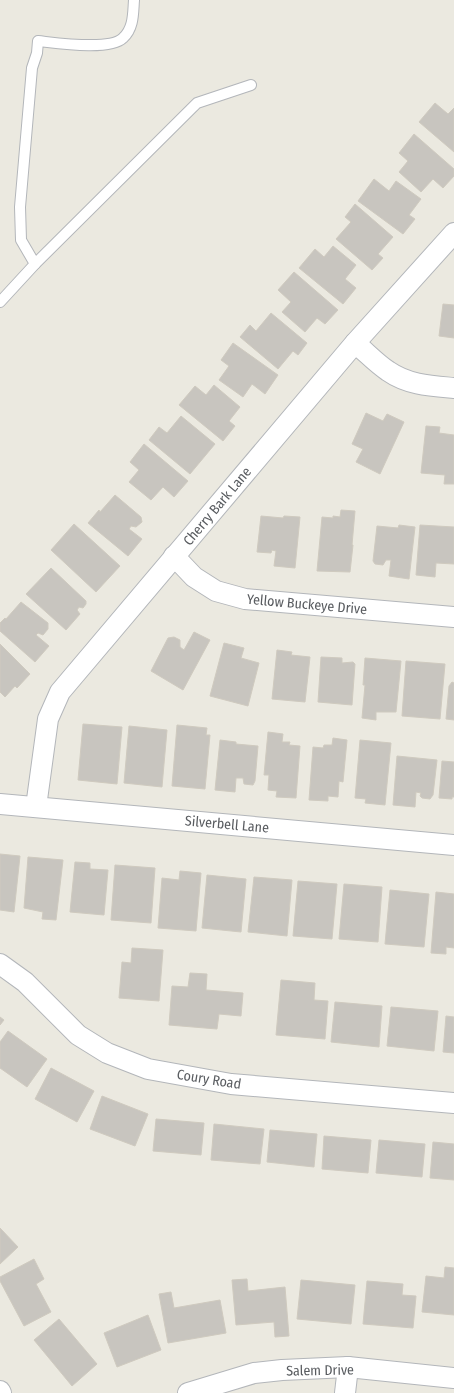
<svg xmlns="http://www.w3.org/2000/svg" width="454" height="1393" font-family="'Fira Sans Condensed',sans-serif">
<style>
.building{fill:#c8c5bf;stroke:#cfcabf}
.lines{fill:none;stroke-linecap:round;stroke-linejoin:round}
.lane-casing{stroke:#b3b6ba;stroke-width:12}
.street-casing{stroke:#b3b6ba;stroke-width:22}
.lane{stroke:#fff;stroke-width:10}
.street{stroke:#fff;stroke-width:20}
.labels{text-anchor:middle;stroke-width:3;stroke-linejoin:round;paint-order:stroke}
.street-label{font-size:14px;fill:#595c60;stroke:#fff}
</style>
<rect width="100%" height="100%" fill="#ebe9e0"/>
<g class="building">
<path d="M435,103L448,114L454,108V152L419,122Z"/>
<path d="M414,134L454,169V176L443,188L433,179L421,192L399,172L408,161L399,153Z"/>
<path d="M374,179L389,191L396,181L421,199L409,215L415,219L403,234L358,201Z"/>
<path d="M355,204L393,237L378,254L383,258L372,270L336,239L351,222L345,217Z"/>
<path d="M333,246L356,265L345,279L356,288L343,304L299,268L315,249L324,257Z"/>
<path d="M294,272L338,310L325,324L317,318L305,332L282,312L291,302L278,290Z"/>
<path d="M443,304L454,305V338L439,336Z"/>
<path d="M271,313L307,343L298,355L293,351L278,369L240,337L250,325L256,331Z"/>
<path d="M233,343L278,375L265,394L252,384L243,397L219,380L229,366L221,360Z"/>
<path d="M214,385L240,407L229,421L235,426L223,441L179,405L195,386L206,395Z"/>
<path d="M366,413L383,421L387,414L404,422L380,474L356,462L363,449L352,444Z"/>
<path d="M181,416L215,444L190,474L149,440L159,427L167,433Z"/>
<path d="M426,426L440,427L439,433L454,435V484H444L445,475L421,473Z"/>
<path d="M144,444L188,481L174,497L163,487L151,500L129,482L139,470L130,462Z"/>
<path d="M115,495L141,517L142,522L136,527L131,526L129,529L142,539L128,556L88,523L99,510L100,512Z"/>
<path d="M341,510L355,511L352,545H353L350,572L317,571L322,517L333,518V516L340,517Z"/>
<path d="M261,516L283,518L284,516L300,517L295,568L274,566L276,551L272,550L271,553L257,552Z"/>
<path d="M74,524L120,566L96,592L51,550Z"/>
<path d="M399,525L415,527L409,579L389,576L391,560H386L383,565L375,564L373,561L377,526L398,528Z"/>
<path d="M420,525L454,527V564L436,563L435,577L416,575Z"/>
<path d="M51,568L86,601V604L83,608L79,607L77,610L80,614L66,630L26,594Z"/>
<path d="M21,602L48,623V629L43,635L38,633L36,635L49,646L35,662L0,631V623L5,618L6,619Z"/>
<path d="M194,632L210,640L183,690L151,671L168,638L174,637L180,640V647L184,650Z"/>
<path d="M224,643L244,648L241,658L259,663L248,706L210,696Z"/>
<path d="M0,644L30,674L17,688L15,686L5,697L0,692Z"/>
<path d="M277,650L292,652L291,655L310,657L305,702L272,699Z"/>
<path d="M321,657L342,658V663L353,662L355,664L352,705L318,702Z"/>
<path d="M365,658L401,661L396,712H376V720L362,718L365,685H363Z"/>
<path d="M406,661L445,664L440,719L402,716Z"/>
<path d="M452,682L454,683V720L446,719L449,686Z"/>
<path d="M83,724L122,727L117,784L78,780Z"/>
<path d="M177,725L207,728L206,735H210L205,789L172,786Z"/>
<path d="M129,726L167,730L162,787L124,783Z"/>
<path d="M268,732L283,734L282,742H290L289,745L300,746L296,798L276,797L277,791L268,790L269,775H264Z"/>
<path d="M333,738L347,740L343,782L339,781L338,797L328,796V801L309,800L313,747L323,748L324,745H332Z"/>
<path d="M220,740L236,742V744L258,746L255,781L253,785L244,784L243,778H236L235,792L215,790Z"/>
<path d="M360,740L391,743L385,805L365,803L366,799L355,798Z"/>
<path d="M397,756L437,760L433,795L430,799L422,798L420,796L421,793L416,792L415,807L393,805Z"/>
<path d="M442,761L454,762V797H452V799L439,798Z"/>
<path d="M0,854L20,856L14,912L0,910Z"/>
<path d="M28,857L63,860L56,920L42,919L43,912L24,908Z"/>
<path d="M75,862L90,863V869L108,870L104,915L70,912Z"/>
<path d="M115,865L155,868L151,923L111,920Z"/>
<path d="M180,871L201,873L196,931L158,928L162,878L179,880Z"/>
<path d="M207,875L246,879L241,932L202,928Z"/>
<path d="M254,877L292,880L287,936L248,932Z"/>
<path d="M298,881L337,884L332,939L293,936Z"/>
<path d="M344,884L382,887L378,942L339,939Z"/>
<path d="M390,890L429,894L424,947L385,944Z"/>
<path d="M436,892L454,894V948L446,947V954L431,953Z"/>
<path d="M132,948L163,950L159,1001L119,998L122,962L131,963Z"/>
<path d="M190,973L207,974L206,990L243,993L241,1016L219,1014L217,1029L169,1025L172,986L188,987Z"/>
<path d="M281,980L315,983L314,1000L328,1001L325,1039L276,1035Z"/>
<path d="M335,1002L382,1006L379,1047L331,1042Z"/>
<path d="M391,1007L438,1011L434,1051L387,1046Z"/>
<path d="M446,1016L454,1017V1053L443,1052Z"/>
<path d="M0,1017L4,1020L0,1025Z"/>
<path d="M8,1031L47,1059L27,1087L0,1068V1042Z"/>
<path d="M51,1068L94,1091L77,1122L35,1099Z"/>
<path d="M102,1096L148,1114L135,1146L90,1129Z"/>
<path d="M156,1119L204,1123L201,1155L153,1151Z"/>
<path d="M214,1124L264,1129L260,1164L211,1160Z"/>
<path d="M270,1130L317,1134L314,1167L267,1162Z"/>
<path d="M324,1136L371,1140L368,1173L322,1169Z"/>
<path d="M379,1140L425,1144L422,1177L376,1173Z"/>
<path d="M433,1142L454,1144V1180L430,1178Z"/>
<path d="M0,1228L18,1247L0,1264Z"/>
<path d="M34,1259L44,1279L36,1284L51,1312L24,1326L0,1281V1277Z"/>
<path d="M445,1267L454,1268V1315L422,1312L426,1276L444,1278Z"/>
<path d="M247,1279L248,1291L285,1287L289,1336L275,1337L274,1322L236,1325L232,1280Z"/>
<path d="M301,1280L355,1285L351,1324L297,1319Z"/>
<path d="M367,1281L403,1284L402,1295L416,1296L413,1328L363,1324Z"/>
<path d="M171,1292L174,1308L220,1300L226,1333L168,1343L159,1294Z"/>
<path d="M148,1315L161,1350L117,1367L104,1333Z"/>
<path d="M59,1319L97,1364L72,1386L34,1340Z"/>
</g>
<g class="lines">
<g class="lane-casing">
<g id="lane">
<path d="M35,264L197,103L251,85"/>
<path d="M0,302L35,264L21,240L20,207L32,68L37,53L38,41C57,43 110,51 123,38C134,28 133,13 134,0"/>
</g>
</g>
<g class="street-casing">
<g id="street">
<path d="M355,343C366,352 376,363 388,371C408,385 431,386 454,388"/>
<path d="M174,556L194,577L216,591L245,599L454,617"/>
<path d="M0,804L454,845"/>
<path d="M36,807L48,719L60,692L355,343L454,233"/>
<path d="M0,964L25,982L78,1035L107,1053L148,1069L231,1084L454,1103"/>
<path d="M0,1391L1,1393"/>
<path d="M188,1393L254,1373L282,1370L348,1367L454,1378"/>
<path d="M345,1393L348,1367"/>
</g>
</g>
<use href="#lane" class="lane"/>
<use href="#street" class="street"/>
</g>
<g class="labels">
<g class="street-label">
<text transform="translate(217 506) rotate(-50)" y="5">Cherry Bark Lane</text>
<text transform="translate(307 604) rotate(5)" y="5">Yellow Buckeye Drive</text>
<text transform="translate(227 824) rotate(5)" y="5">Silverbell Lane</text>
<text transform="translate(209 1079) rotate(9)" y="5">Coury Road</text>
<text transform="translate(320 1370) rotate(-1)" y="5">Salem Drive</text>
</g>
</g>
</svg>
